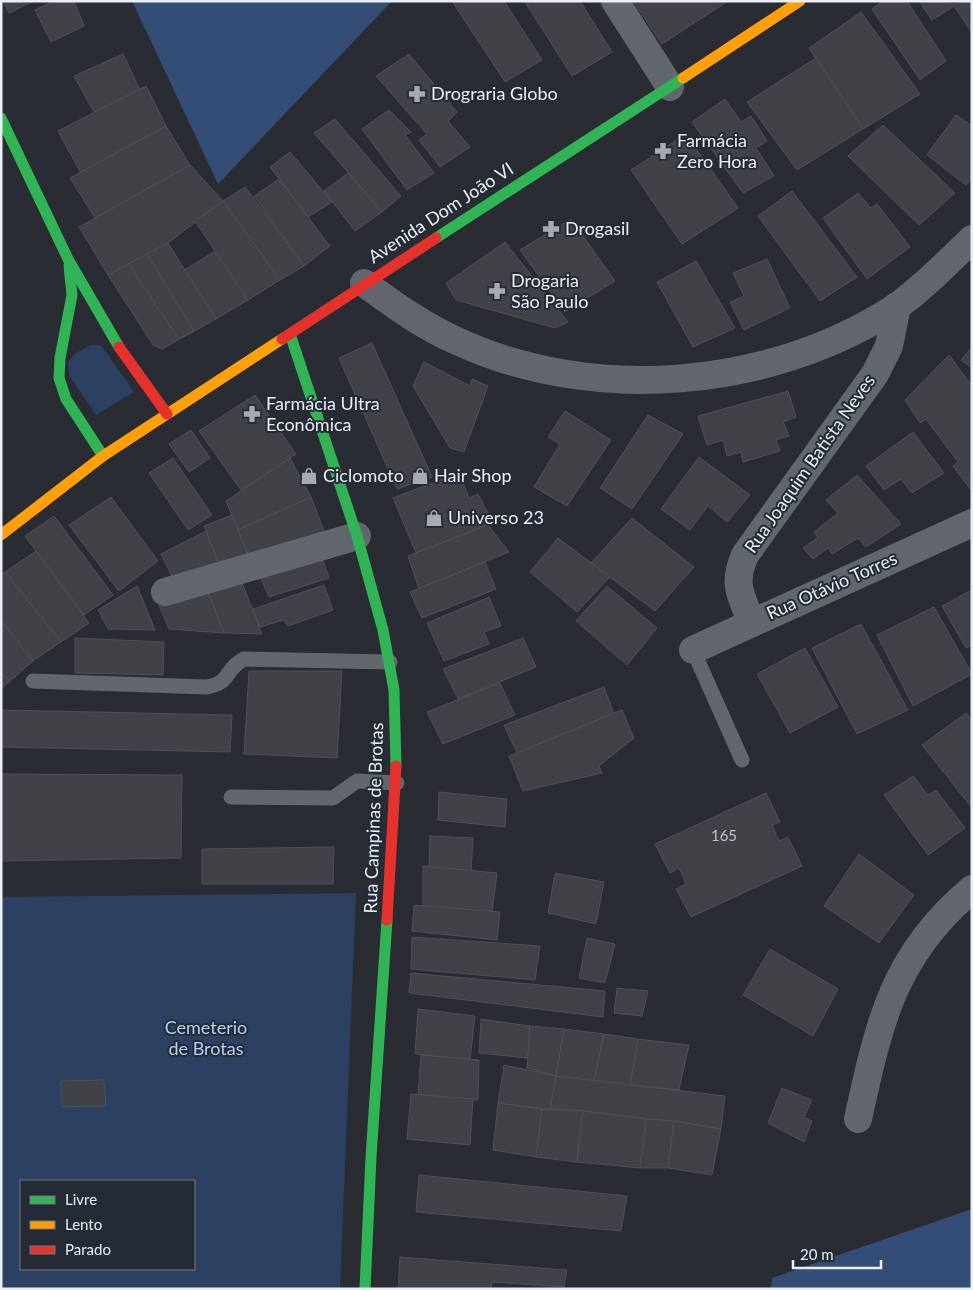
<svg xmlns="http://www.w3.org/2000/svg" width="973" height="1290" font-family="Lato,sans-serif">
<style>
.green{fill:#2c4061;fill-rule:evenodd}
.forest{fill:#334d77}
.building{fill:#404247;stroke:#4e5157}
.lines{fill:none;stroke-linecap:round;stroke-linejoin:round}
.lane{stroke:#62676e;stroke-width:15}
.street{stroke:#62676e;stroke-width:28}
.fast{stroke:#30b455;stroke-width:11}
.slow{stroke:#ff9f0a;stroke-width:11}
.jam{stroke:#e5322d;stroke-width:11}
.labels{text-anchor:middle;stroke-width:4;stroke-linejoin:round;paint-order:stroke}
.number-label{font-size:15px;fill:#c0c3ca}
.poi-label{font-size:18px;fill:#eaeef5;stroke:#252b36;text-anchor:start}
.street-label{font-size:18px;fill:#eaeef5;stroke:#252b36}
.park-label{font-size:18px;fill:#b4cffd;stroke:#252b36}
</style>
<rect width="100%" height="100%" fill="#292c32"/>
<g class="green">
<path d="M90,345H101L134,392L96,415L69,375L68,362L76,353Z"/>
<path d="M356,893L340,1289H1V897ZM21,1181H194V1269H21Z"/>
</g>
<g class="forest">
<path d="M132,1H392L218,184Z"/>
<path d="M972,1209V1289H771L772,1278Z"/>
</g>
<g class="building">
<path d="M3,1H34L9,13Z"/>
<path d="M54,1H74L84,26L51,42L35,10Z"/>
<path d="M452,1H504L542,60L505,82Z"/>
<path d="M580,1L612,52L572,76L525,2Z"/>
<path d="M633,1H728L662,44Z"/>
<path d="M883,1H907L946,61L920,80L872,9Z"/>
<path d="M919,1H972V33L954,6L932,20Z"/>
<path d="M861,12L920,94L863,129L809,48Z"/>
<path d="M123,54L140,90L94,112L74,76Z"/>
<path d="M409,54L457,112L448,121L470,147L440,167L419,140L427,134L376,76Z"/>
<path d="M816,58L863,129L797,170L747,102Z"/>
<path d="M146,86L166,126L81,173L58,131Z"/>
<path d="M725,99L741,122L751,116L767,141L756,148L774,176L743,193L692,122Z"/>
<path d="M389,110L411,132L405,135L434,173L407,190L362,129Z"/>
<path d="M956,115L972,126V178L966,185L927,155Z"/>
<path d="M335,119L401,196L382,212L314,133Z"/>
<path d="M883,125L955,193L919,225L848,156Z"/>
<path d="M166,126L190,165L95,218L70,178Z"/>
<path d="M686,134L738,208L682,244L631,170Z"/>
<path d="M290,152L332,202L308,217L270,167Z"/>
<path d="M190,165L223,201L168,243L108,275L79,227Z"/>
<path d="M348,173L382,212L355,231L324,191Z"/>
<path d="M279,179L330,246L304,266L254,196Z"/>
<path d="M245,187L304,266L280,280L223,201Z"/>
<path d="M792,191L857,277L820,301L758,216Z"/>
<path d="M858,193L871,208L877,204L910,247L867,279L823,218Z"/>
<path d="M223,201L280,280L248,300L195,221Z"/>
<path d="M571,219L615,281L565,312L520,250Z"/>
<path d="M505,242L568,322L555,328L456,300L446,283Z"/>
<path d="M168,243L216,319L162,349L153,345L108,275Z"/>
<path d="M215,251L248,300L216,319L185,270Z"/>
<path d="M147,254L194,331L179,339L128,264Z"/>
<path d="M767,259L790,308L744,330L730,302L744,296L733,273Z"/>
<path d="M696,261L735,328L693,347L657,282Z"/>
<path d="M372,343L432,477L397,489L339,358Z"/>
<path d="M972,347V368L961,360Z"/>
<path d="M949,355L972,386L971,490L953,466L958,462L926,419L920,423L905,400Z"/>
<path d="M424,362L470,386L472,379L488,386L464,452L450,448L413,386Z"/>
<path d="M788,391L796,417L783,422L789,436L776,440L780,451L743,462L741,452L727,456L723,440L707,445L698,416Z"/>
<path d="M255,395L296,454L241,490L199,431Z"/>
<path d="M565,411L611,440L567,506L534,487L560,444L548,437Z"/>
<path d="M648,415L683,434L632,509L600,488Z"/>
<path d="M191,430L210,458L189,472L169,444Z"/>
<path d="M913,432L944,473L912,493L901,479L884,490L866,466Z"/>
<path d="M699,457L750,495L727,522L708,506L690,530L661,509Z"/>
<path d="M173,458L212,515L188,530L149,473Z"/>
<path d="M290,458L311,497L238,530L226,501Z"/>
<path d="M459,473L469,498L478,494L493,522L416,553L393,498Z"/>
<path d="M857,475L901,524L866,547L858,538L832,554L828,548L813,559L803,548L818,537L814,532L838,513L826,500Z"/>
<path d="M111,497L158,561L119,591L69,525Z"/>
<path d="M311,497L324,531L249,557L238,530Z"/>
<path d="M232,515L249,557L220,567L204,526Z"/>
<path d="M54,516L113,595L84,615L25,536Z"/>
<path d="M632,518L694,567L655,611L591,563Z"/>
<path d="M488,525L509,552L419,589L408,556Z"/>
<path d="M206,531L220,567L174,580L161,554Z"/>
<path d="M558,538L610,577L577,612L530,572Z"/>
<path d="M36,551L89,623L61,642L5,572Z"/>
<path d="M321,555L329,578L269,597L259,574Z"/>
<path d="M485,562L496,589L422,618L410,592Z"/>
<path d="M5,572L61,642L33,661L1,620V575Z"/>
<path d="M241,580L262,634L224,633L207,590Z"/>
<path d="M324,585L333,610L288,626L283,620L260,627L253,609Z"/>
<path d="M137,586L155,630L108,629L98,610Z"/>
<path d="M607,586L657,628L627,665L576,621Z"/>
<path d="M207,590L224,633L169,629L159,605Z"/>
<path d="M972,590V645L966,648L942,606Z"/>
<path d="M489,597L501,626L484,632L489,644L444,661L427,623Z"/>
<path d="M934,607L972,674L913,706L877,635Z"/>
<path d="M1,621L33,661L10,681L1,672Z"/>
<path d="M861,624L908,710L857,734L812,648Z"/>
<path d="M75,638L164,642L163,675L75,673Z"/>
<path d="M523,638L536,667L458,699L443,669Z"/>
<path d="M805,648L838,707L790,733L757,674Z"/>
<path d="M249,671H342L337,758L244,754Z"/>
<path d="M1,672L10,681L1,689Z"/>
<path d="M500,683L515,715L443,744L427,712Z"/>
<path d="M604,687L614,714L517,753L504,725Z"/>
<path d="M1,710L232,715L230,752L1,747Z"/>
<path d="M622,710L634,738L599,766L602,773L523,791L509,756Z"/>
<path d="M966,713L972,721V808L922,745Z"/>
<path d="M1,774L182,775L181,858L1,861Z"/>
<path d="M913,776L928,795L936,790L965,828L928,855L884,795Z"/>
<path d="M439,792L507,799L505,827L438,820Z"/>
<path d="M766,793L780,822L772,825L779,841L788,837L802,866L691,917L676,889L686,884L679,868L670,873L655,844Z"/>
<path d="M430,836L473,838L471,871L429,867Z"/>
<path d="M334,847L333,884H202V849Z"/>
<path d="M859,854L914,895L879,943L824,906Z"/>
<path d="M423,866L497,873L492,912L423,906Z"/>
<path d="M555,873L604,882L596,924L548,913Z"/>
<path d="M414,905L500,912L497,940L412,931Z"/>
<path d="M412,937L540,946L535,980L411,969Z"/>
<path d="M587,938L615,944L605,983L579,978Z"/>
<path d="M770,949L838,989L813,1036L743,995Z"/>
<path d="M411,973L605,991L603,1017L409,993Z"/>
<path d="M617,988L648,991L642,1016L614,1013Z"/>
<path d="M418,1009L475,1016L470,1060L415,1054Z"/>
<path d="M481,1019L530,1026L528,1058L479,1053Z"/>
<path d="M530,1026L564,1029L556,1076L527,1068Z"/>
<path d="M564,1029L604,1034L594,1081L556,1076Z"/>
<path d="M604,1034L638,1039L630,1085L594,1081Z"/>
<path d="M638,1039L689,1045L679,1090L630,1085Z"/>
<path d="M421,1055L479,1060L478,1100L418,1095Z"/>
<path d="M504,1065L556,1076L550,1109L498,1103Z"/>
<path d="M556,1076L725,1096L721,1129L583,1111L550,1109Z"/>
<path d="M104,1080L106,1106L62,1107L61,1081Z"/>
<path d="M782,1088L812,1100L804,1117L812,1121L804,1142L768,1123Z"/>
<path d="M411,1094L473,1099L470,1145L407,1139Z"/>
<path d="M498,1103L542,1109L536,1157L493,1150Z"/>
<path d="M542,1109L583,1111L577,1162L536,1157Z"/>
<path d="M583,1111L646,1119L640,1168L577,1162Z"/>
<path d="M646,1119L674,1121L668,1168H640Z"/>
<path d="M674,1121L721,1129L712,1175L668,1168Z"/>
<path d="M419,1175L627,1196L621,1231L416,1212Z"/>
<path d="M400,1257L567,1270L564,1287L492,1282L491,1289H398Z"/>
</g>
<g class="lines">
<g class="lane">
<path d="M693,650L742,760"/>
<path d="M33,681L206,687C232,683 224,669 244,659L390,662"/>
<path d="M231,797L333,798L357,781L397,783"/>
</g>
<g class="street">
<path d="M615,1L670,87"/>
<path d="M364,283C394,305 423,326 457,341C593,404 771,389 896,307C923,288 948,262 972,239"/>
<path d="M165,592L357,536"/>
<path d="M752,623C741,596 732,584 745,555L875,374L889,346L897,306"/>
<path d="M693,650L972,523"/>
<path d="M858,1119C879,1023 893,955 972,889"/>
</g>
<g class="fast">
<path d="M1,118L68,259L119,347"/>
<path d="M436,238L683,78"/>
<path d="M69,266L72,295L60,358L59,378L66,399L103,456"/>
<path d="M290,334L357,536L383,630L394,690L396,766"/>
<path d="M365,1289L371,1157L387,920"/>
</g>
<g class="slow">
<path d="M683,78L800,1"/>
<path d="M1,535L103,456L282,339"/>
</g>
<g class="jam">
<path d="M282,339L436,238"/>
<path d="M119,347L167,414"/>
<path d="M387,920L396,766"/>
</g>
</g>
<defs>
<g id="pharmacy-bare" transform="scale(1.35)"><path d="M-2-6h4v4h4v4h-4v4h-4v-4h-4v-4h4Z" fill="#a6aab1" stroke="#252b36" stroke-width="2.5" paint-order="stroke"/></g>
<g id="shop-bare" transform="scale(1.35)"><path d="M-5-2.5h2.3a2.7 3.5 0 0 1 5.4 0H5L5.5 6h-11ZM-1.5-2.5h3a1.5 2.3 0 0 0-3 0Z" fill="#a6aab1" stroke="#252b36" stroke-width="2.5" paint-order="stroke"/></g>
</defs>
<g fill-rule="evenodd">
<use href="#pharmacy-bare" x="417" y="94"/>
<use href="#pharmacy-bare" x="663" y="151"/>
<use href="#pharmacy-bare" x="551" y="229"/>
<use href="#pharmacy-bare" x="497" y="291"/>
<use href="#pharmacy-bare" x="252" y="414"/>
<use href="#shop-bare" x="309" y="476"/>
<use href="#shop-bare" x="420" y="476"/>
<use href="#shop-bare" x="434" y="518"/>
</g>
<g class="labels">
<g class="number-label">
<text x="724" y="841">165</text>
</g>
<g class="poi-label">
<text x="431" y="100">Drograria Globo</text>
<text x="677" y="147">Farmácia<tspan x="677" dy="21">Zero Hora</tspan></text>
<text x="565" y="235">Drogasil</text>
<text x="511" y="287">Drogaria<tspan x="511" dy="21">São Paulo</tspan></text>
<text x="266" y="410">Farmácia Ultra<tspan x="266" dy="21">Econômica</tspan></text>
<text x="323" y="482">Ciclomoto</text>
<text x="434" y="482">Hair Shop</text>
<text x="448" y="524">Universo 23</text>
</g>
<g class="street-label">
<text transform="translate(441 213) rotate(-33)" y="6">Avenida Dom João VI</text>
<text transform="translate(810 464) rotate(-55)" y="6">Rua Joaquim Batista Neves</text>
<text transform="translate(832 586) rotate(-24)" y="6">Rua Otávio Torres</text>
<text transform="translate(374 818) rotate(-88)" y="6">Rua Campinas de Brotas</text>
</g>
<g class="park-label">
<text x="206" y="1034">Cemeterio<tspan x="206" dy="21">de Brotas</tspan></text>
</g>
</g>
<rect width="973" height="1290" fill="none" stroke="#eaeef5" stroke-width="5"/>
<rect x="20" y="1180" width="175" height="90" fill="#252b36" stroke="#747982"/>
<rect x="30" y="1196" width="25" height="8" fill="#30b455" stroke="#747982"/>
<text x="65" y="1205" font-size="15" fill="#eaeef5">Livre</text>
<rect x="30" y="1221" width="25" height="8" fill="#ff9f0a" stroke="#747982"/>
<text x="65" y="1230" font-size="15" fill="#eaeef5">Lento</text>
<rect x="30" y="1246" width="25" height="8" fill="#e5322d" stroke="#747982"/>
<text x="65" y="1255" font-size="15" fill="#eaeef5">Parado</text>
<path d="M793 1260v8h88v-8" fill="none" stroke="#eaeef5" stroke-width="2.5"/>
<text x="800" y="1260" font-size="15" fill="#eaeef5" stroke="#252b36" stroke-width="4" paint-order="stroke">20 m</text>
</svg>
